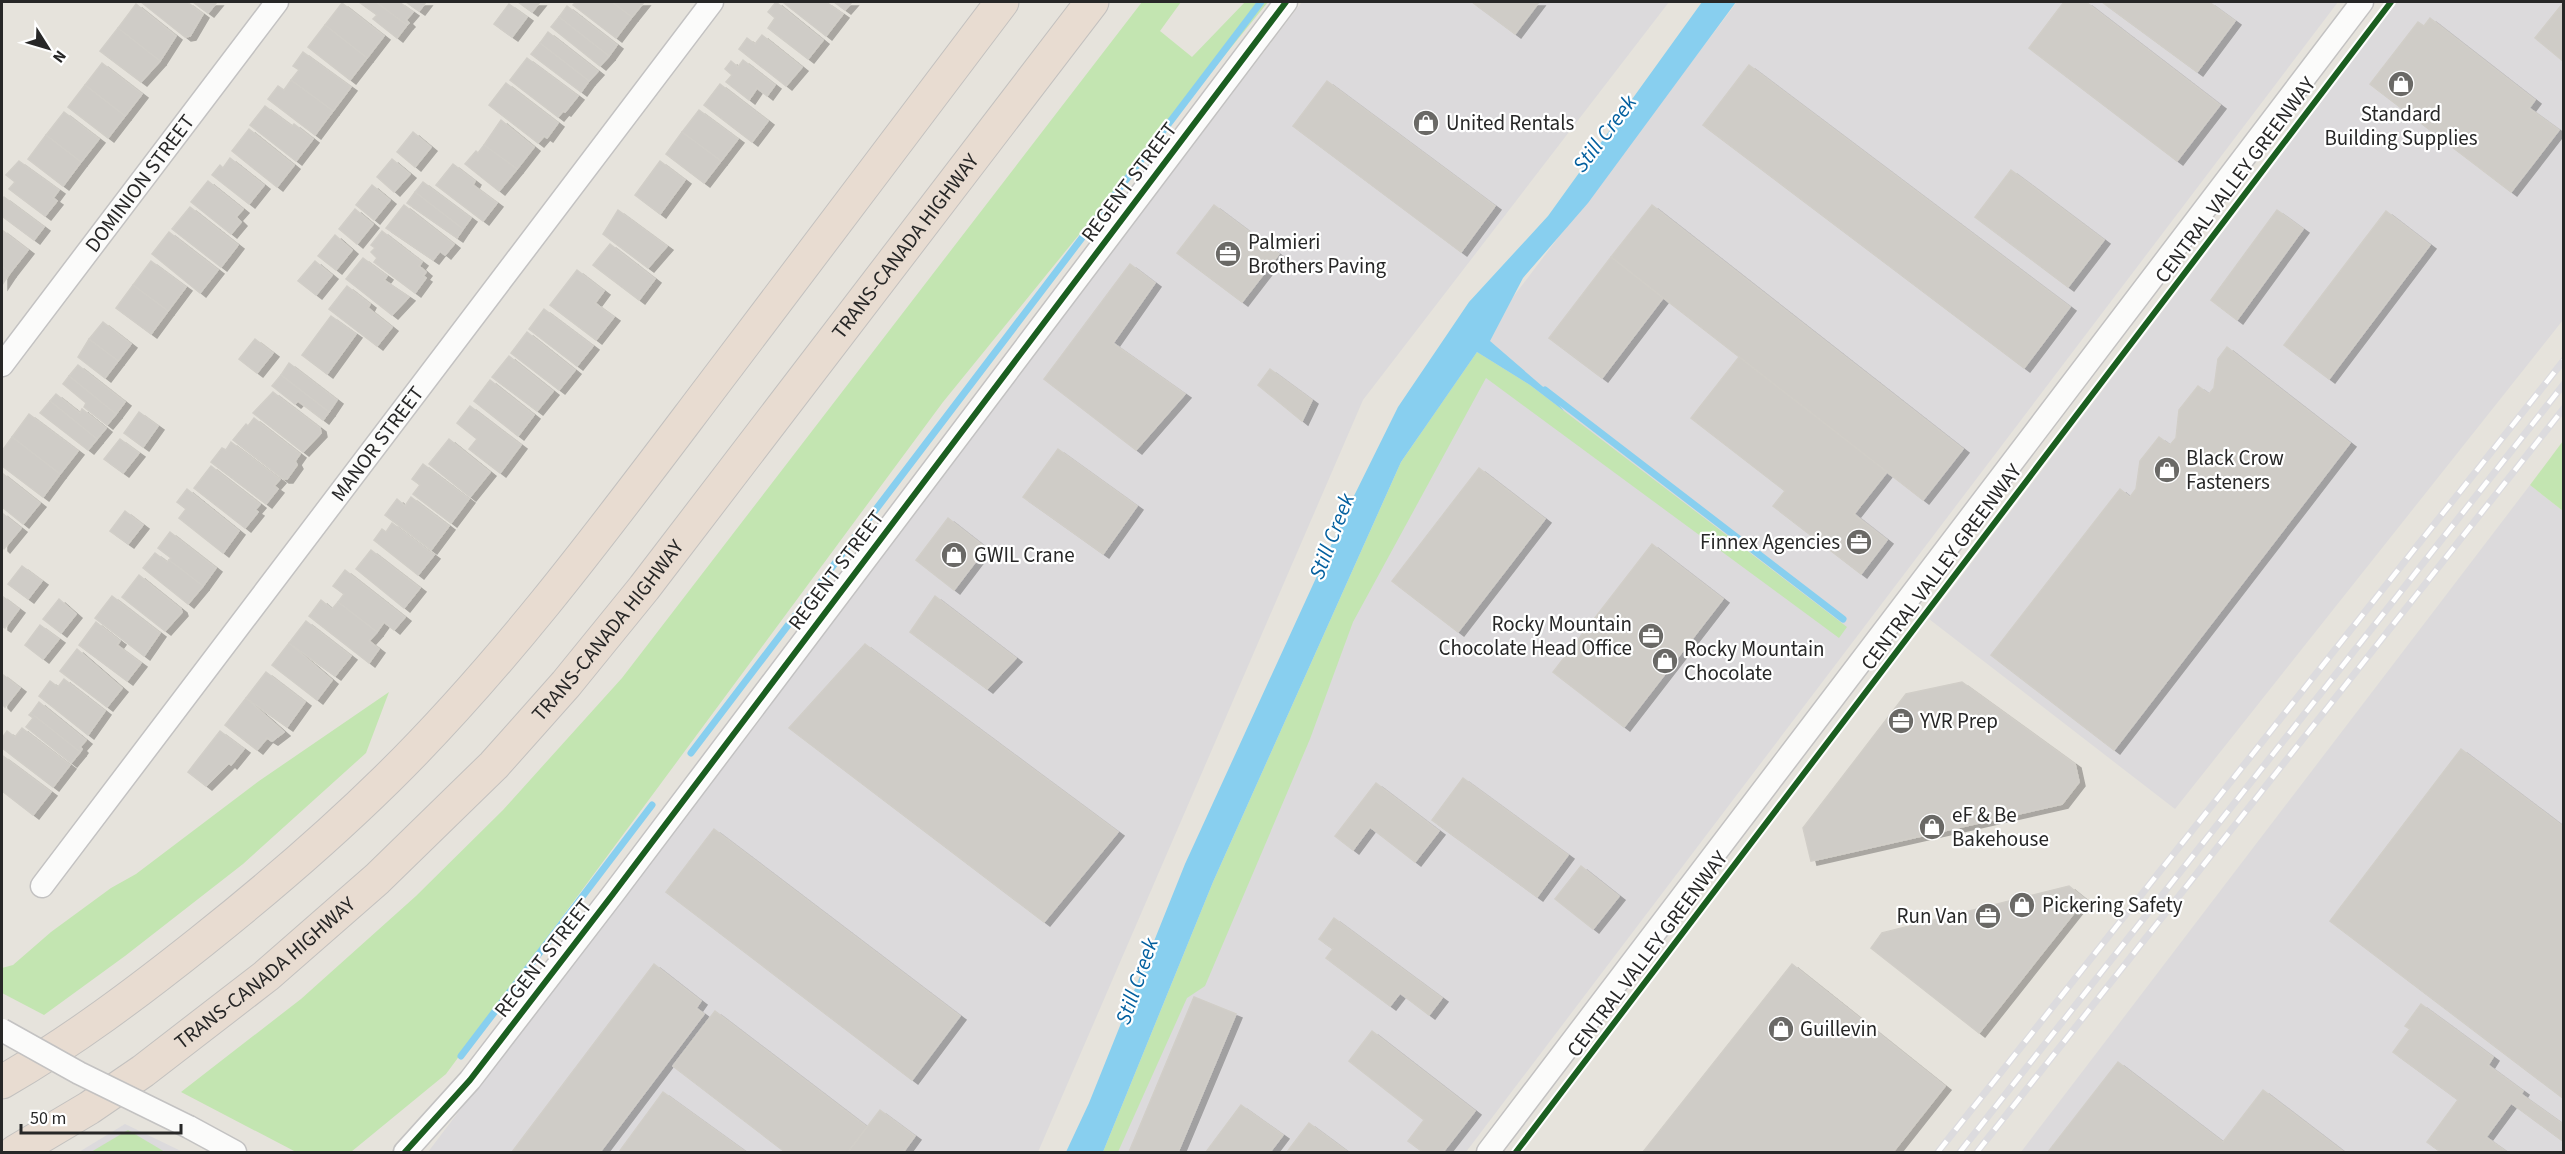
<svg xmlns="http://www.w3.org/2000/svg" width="2565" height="1154" font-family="'Source Sans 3',sans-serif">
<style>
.industrial{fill:#dcdadc}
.green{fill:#c3e5b1}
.water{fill:#88cfef}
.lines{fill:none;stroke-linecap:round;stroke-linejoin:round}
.stream{stroke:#88cfef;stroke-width:7}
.building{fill:#cfccc7;stroke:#d1cec8;stroke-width:1.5;filter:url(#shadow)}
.minor-casing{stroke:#c3c2c2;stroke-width:25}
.highway-casing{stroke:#c3c1bf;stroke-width:35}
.minor{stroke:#fbfbfa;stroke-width:22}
.highway{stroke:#e8dcd1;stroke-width:33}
.rail-casing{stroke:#dcdbde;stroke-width:7}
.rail{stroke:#fff;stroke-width:4.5;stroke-dasharray:14;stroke-linecap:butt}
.minor-bridge-casing{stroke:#c3c2c2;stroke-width:25;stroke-linecap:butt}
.minor-bridge{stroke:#fbfbfa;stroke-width:22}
.cycleway-casing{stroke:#fff;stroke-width:10}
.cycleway{stroke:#1b5e20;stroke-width:6}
.labels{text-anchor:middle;stroke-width:4.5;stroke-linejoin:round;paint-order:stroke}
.poi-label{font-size:21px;fill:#272727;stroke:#fff;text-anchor:start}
.street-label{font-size:21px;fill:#272727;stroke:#fff}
.water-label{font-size:22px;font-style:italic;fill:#04609f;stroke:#fff}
</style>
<defs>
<filter id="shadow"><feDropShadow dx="6" dy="4" stdDeviation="0" flood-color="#0004"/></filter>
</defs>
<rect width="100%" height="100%" fill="#e6e3dc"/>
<g class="industrial">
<path d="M1302,2H1669L1363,400L1038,1152H428Z"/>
<path d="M1737,2H2338L1466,1152H1111L1435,400Z"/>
<path d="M2397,2H2563V320L2175,809L1929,619Z"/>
<path d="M2530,485L2563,511V1152H2021Z"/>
<path d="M125,1124L183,1152H79Z"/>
</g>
<g class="green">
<path d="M1142,2H1181L1160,31L1192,57L1245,2H1268L943,402L446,1074L351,1152H296L181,1092L301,999L416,896L503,810L622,678Z"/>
<path d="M1477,352L1530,385L1847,627L1839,638L1486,378L1353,622L1310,739L1205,986L1187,998L1118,1152H1103L1213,882L1401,462Z"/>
<path d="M2563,441V511L2530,485Z"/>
<path d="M389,692L366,753L243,864L125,956L44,1015L2,993V968L13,965L51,932L111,888L136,874L259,781Z"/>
<path d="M128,1130L165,1152H91Z"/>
</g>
<path class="water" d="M1702,2H1736L1588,203L1523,278L1490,341L1549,392L1564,411L1530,385L1477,352L1401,462L1213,882L1103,1152H1066L1089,1103L1185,864L1349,506L1398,407L1469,302L1548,216Z"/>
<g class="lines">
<g class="stream">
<path d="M1545,390L1843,619"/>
<path d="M691,753L1261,2"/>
<path d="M461,1056L652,805"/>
</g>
</g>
<g class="building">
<path d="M141,2H187L203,14L190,36L185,37Z"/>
<path d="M193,2H217L208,13Z"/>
<path d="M359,2H376L407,25L397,38L373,19L377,15Z"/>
<path d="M376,2H399L413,12L406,20L409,23L407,25Z"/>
<path d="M406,2H426L419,11Z"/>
<path d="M518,2H540L532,12Z"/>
<path d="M576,2H612L632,17L616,38L573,5Z"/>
<path d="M612,2H644L632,17Z"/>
<path d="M776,2L823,40L808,59L768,28L775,18L768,12Z"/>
<path d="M785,2H826L843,14L826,36L784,3Z"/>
<path d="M834,2H852L845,10Z"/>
<path d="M1472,2H1539L1515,34Z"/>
<path d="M2064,2H2086L2220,105L2177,161L2029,48Z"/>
<path d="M2102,2H2209L2235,21L2197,72Z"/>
<path d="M2564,2V62L2535,38Z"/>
<path d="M342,3L384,36L367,58L325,25Z"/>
<path d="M136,4L176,36L160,61L118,28Z"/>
<path d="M509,4L527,17L512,37L494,24Z"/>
<path d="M567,6L617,45L609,56L559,17Z"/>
<path d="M559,17L609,56L600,66L551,27Z"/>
<path d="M2430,18L2535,100L2529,108L2559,130L2511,192L2370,84L2418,22L2424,26Z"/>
<path d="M325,25L367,58L350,80L308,47Z"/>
<path d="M118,28L160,61L141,82L100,51Z"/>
<path d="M548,32L598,71L589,81L540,43Z"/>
<path d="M762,35L802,67L786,86L739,49L747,38L755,44Z"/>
<path d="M540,43L589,81L581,92L531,54Z"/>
<path d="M303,52L351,87L333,111L291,80L299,70L293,66Z"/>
<path d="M527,58L578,96L565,112L563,111L558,117L510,80Z"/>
<path d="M743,60L775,85L767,96L757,88L749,100L726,82L732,75L725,69L731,61L738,67Z"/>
<path d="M102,63L142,94L125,116L85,85Z"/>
<path d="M1749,65L2070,307L2024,368L1703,125Z"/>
<path d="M291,80L333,111L315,135L268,99L278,86L284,90Z"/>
<path d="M1327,81L1495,206L1461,252L1293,126Z"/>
<path d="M506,83L558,123L547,138L544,136L538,143L489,105Z"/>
<path d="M720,84L768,121L752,142L704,105Z"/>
<path d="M85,85L125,116L108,138L68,107Z"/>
<path d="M265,106L292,126L294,124L313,139L296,161L250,125Z"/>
<path d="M699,110L738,139L721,161L682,132Z"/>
<path d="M64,112L99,139L81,162L46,135Z"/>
<path d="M501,120L534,147L517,169L484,145Z"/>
<path d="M249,129L294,165L277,187L232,151Z"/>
<path d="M413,132L431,147L415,167L397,152Z"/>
<path d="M682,132L721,161L704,183L666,154Z"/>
<path d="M46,135L81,162L63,186L28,159Z"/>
<path d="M484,145L517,169L499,191L465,164L476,151L478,153Z"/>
<path d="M230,158L264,185L249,204L212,175L220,165L223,168Z"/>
<path d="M392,159L410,174L394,192L377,177Z"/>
<path d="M19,161L59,190L53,198L57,201L45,216L9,189L15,182L6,175Z"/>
<path d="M660,161L685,180L660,214L635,195Z"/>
<path d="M453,164L475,181L473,185L497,203L483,221L436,185Z"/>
<path d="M2011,170L2104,240L2068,287L1975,217Z"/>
<path d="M208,181L243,209L236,217L241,222L231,234L191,202Z"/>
<path d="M423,182L471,218L463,229L415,192Z"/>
<path d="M372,185L390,200L374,220L356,205Z"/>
<path d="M415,192L463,229L457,238L407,203Z"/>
<path d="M4,197L44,227L34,240L2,216V200Z"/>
<path d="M404,205L454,244L445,255L440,251L433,260L386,228Z"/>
<path d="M1214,205L1279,254L1242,302L1177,253Z"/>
<path d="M1652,205L1963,449L1923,500L1611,257Z"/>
<path d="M190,207L238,245L221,267L172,229Z"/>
<path d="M355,209L373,224L357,244L339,229Z"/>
<path d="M618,210L667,246L648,268L603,234Z"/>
<path d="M2277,210L2303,229L2237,320L2211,300Z"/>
<path d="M2386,211L2430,245L2329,379L2284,345Z"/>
<path d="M2,230L28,250L10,273L2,266Z"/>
<path d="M382,231L422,262L419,266L426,272L423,276L426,278L415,293L374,262L377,258L371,252L375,248L371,245Z"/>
<path d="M169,232L218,270L200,293L152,254Z"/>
<path d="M335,235L352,250L336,270L318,256Z"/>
<path d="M610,244L655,279L639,300L593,265Z"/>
<path d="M1611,257L1663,298L1602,378L1549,338Z"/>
<path d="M363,258L387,276L384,280L409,297L392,315L346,279Z"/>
<path d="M151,261L186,287L168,311L133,285Z"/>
<path d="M315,261L332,275L316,295L298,281Z"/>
<path d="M1130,264L1155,283L1113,343L1185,394L1136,450L1044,379Z"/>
<path d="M2,266L10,273L2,285Z"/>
<path d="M577,270L604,291L595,303L614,317L596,340L550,305Z"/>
<path d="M133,285L168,311L151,334L116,308Z"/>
<path d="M347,286L370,304L368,308L392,327L377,346L329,309Z"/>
<path d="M544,309L593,346L577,366L529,329Z"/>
<path d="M331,316L356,334L327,374L302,355Z"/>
<path d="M103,322L131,344L118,361L89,339Z"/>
<path d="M527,332L575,370L559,390L511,353Z"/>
<path d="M89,339L118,361L105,378L78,357Z"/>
<path d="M255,339L273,353L257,373L239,359Z"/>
<path d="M2227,347L2350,443L2114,750L1991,655L2120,489L2130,497L2136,489L2140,461L2159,437L2170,445L2176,438L2179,410L2198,386L2209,394L2214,388L2218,359Z"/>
<path d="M509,356L553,391L537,411L492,377Z"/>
<path d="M1739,357L1887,472L1854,514L1887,540L1861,574L1773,506L1785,491L1691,418Z"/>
<path d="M289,363L337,400L329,412L281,375Z"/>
<path d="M78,365L125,402L116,414L69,376Z"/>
<path d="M1270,369L1312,400L1302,421L1258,385Z"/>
<path d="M281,375L329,412L323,420L298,401L295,404L272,386Z"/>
<path d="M69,376L116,414L107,425L84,407L86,403L63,384Z"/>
<path d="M490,380L534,415L518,436L474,401Z"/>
<path d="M273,392L320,428L321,433L303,452L253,413Z"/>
<path d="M56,394L80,413L82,409L106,428L97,439L50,401Z"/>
<path d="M50,401L97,439L88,450L40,413Z"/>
<path d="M470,406L521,445L500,473L469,449L477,439L457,423Z"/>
<path d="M139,412L158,426L143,447L124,433Z"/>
<path d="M29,414L78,451L60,474L12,437Z"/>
<path d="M254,418L300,454L295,461L297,465L287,479H283L233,440L246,424L248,426Z"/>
<path d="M12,437L60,474L43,497L2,466V451Z"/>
<path d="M120,439L139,453L123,473L104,459Z"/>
<path d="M449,439L490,472L470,497L429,464Z"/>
<path d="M231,442L280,479L274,486L278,489L266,504L211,462L222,448L226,450Z"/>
<path d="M1058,449L1137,506L1103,554L1023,497Z"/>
<path d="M423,464L469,499L451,523L413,494L420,485L412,479Z"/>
<path d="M211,466L260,504L255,510L258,512L245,528L194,488Z"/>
<path d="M1479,468L1545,519L1458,632L1392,581Z"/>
<path d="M2,473L40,503L23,524L2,507Z"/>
<path d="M187,489L239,531L223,553L179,518L186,509L177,502Z"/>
<path d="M411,497L449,526L431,550L385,515L397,499L405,506Z"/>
<path d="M125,511L143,525L128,544L110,531Z"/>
<path d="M2,513L21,528L4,549L2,547Z"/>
<path d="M948,518L986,548L954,590L916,560Z"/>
<path d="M392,523L434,555L418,575L374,540L382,529L386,532Z"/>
<path d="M170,532L216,568L203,586L169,560L171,558L158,548Z"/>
<path d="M1652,544L1723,599L1624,727L1553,672Z"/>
<path d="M371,550L420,588L404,608L356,569Z"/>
<path d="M155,553L167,562L169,560L203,586L188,604L143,568Z"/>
<path d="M22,566L42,581L28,599L8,584Z"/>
<path d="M345,570L405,617L394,630L384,622L377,632L338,602L344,594L333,586Z"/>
<path d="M139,575L181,609L182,612L165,631L122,597Z"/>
<path d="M2,596L19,609L5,628L2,626Z"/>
<path d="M112,596L160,633L144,656L95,618Z"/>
<path d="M935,596L1016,658L987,689L910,632Z"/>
<path d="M59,599L76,614L61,633L43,619Z"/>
<path d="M321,600L332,609L338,602L377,632L369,641L379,649L369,663L309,616Z"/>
<path d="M306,621L351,656L335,676L289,643Z"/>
<path d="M96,622L120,641L117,645L141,663L127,681L79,645Z"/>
<path d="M40,625L59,639L43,659L25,645Z"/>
<path d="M289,643L332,680L317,700L272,665Z"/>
<path d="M865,644L1118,832L1044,922L789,728Z"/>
<path d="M77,649L122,688L107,707L60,671Z"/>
<path d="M266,672L305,702L287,727L246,698Z"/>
<path d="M2,674L20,688L5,707L2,704Z"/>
<path d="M64,679L105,711L88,735L39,696L50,681L58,687Z"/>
<path d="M1962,682L2075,764L2079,782L2062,804L1811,861L1803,828L1906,694Z"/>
<path d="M246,698L284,732L272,741L267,738L257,750L225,725Z"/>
<path d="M39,702L86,740L80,747L82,749L80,752L31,713Z"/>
<path d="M31,713L80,752L71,763L26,727L33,718L29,715Z"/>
<path d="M22,728L70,765L53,787L2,748V738L7,731L15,737Z"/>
<path d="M220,731L244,749L231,765L229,763L206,786L188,772Z"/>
<path d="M2461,749L2564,827V1099L2330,921Z"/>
<path d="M3,756L51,792L33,815L2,791Z"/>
<path d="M1463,778L1568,855L1537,897L1432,820Z"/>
<path d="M1376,783L1439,831L1415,862L1370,827L1353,850L1335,836Z"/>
<path d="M714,829L960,1016L912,1080L666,892Z"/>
<path d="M1581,866L1619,896L1593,929L1555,899Z"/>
<path d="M2069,886L2085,899L1979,1033L1871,948L1882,933Z"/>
<path d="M1334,918L1442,998L1429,1015L1400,993L1390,1006L1326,958L1333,949L1319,939Z"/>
<path d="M654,964L701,1001L696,1008L704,1014L600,1152H512Z"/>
<path d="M1792,964L1945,1086L1893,1152H1643Z"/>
<path d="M1194,997L1236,1014L1178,1152H1129Z"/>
<path d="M2421,1004L2493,1057L2488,1065L2523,1091L2521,1094L2564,1125V1142L2511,1103L2486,1137L2507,1152H2441L2427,1142L2458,1100L2393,1052L2410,1029L2405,1026Z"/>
<path d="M715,1011L867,1127L848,1152H785L673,1066Z"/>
<path d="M1372,1031L1475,1111L1443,1152H1423L1408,1141L1424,1120L1349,1061Z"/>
<path d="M2118,1062L2223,1142L2263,1090L2344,1152H2048Z"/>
<path d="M663,1092L746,1152H619Z"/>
<path d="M1241,1105L1283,1135L1270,1152H1206Z"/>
<path d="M880,1110L915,1136L904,1151L906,1152H848Z"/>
<path d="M1309,1123L1348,1152H1287Z"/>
</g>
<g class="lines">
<g class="minor-casing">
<g id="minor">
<path id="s1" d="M2,365L277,2"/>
<path id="s2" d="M42,886L712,2"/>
<path d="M189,1127L235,1152"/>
<path d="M405,1152L470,1080L613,894L1286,2"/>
<path d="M1488,1152L2362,2"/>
</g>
</g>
<g class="highway-casing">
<g id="highway">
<path d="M2,1082C73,1041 138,992 202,941C266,890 329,836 387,779C514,654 621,506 728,365C819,244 911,123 1002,2"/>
<path id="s3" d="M15,1152L89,1108L143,1071L266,976L377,879L494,765L566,684L644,588L1092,2"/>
</g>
</g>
<use href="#minor" class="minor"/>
<use href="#highway" class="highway"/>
<g class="rail-casing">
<g id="rail">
<path d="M1938,1152L2564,360"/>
<path d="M1960,1152L2564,384"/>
<path d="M1977,1152L2564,408"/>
</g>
</g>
<use href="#rail" class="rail"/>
<g class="minor-bridge-casing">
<path id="minor-bridge" d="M2,1030L79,1073L189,1127"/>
</g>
<use href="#minor-bridge" class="minor-bridge"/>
<g class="cycleway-casing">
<g id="cycleway">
<path d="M405,1152L470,1080L613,894L1286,2"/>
<path d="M1516,1152L2391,2"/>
</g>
</g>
<use href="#cycleway" class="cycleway"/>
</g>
<defs>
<g id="shop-disc" transform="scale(1.35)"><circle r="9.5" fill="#6a6966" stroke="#fff"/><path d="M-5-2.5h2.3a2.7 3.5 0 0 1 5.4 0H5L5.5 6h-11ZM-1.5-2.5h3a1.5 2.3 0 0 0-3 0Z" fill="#fff"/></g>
<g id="office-disc" transform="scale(1.35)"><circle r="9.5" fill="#6a6966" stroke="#fff"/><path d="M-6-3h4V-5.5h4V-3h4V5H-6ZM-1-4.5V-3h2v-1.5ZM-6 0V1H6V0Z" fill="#fff"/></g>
</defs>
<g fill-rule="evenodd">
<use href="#shop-disc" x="2401" y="84"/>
<use href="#shop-disc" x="1426" y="123"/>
<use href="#office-disc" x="1228" y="254"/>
<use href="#shop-disc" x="2167" y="470"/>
<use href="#office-disc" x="1859" y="542"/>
<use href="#shop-disc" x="954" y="555"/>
<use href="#office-disc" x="1651" y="636"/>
<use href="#shop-disc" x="1665" y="661"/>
<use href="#office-disc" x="1901" y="721"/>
<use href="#shop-disc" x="1932" y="827"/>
<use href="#shop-disc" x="2022" y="905"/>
<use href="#office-disc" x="1988" y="916"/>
<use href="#shop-disc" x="1781" y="1029"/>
</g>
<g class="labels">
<g class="poi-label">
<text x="2401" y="121" text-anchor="middle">Standard<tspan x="2401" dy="24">Building Supplies</tspan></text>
<text x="1446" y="130">United Rentals</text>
<text x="1248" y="249">Palmieri<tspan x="1248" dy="24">Brothers Paving</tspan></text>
<text x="2186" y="465">Black Crow<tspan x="2186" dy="24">Fasteners</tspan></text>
<text x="1840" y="549" text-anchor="end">Finnex Agencies</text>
<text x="974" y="562">GWIL Crane</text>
<text x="1632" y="631" text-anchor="end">Rocky Mountain<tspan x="1632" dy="24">Chocolate Head Office</tspan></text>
<text x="1684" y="656">Rocky Mountain<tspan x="1684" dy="24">Chocolate</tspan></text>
<text x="1920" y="728">YVR Prep</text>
<text x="1952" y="822">eF &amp; Be<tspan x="1952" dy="24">Bakehouse</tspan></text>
<text x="2042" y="912">Pickering Safety</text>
<text x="1968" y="923" text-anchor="end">Run Van</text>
<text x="1800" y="1036">Guillevin</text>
</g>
<g class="street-label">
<text transform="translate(2235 180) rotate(-53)" y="7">CENTRAL VALLEY GREENWAY</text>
<text transform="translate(1129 182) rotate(-53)" y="7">REGENT STREET</text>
<text dy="7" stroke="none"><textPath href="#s1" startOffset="228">DOMINION STREET</textPath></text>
<text dy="7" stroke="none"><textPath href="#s3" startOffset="1280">TRANS-CANADA HIGHWAY</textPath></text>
<text dy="7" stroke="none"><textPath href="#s2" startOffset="555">MANOR STREET</textPath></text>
<text transform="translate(1941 567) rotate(-53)" y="7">CENTRAL VALLEY GREENWAY</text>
<text transform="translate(836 570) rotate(-53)" y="7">REGENT STREET</text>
<text dy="7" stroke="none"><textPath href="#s3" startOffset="794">TRANS-CANADA HIGHWAY</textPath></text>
<text transform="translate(1647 954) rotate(-53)" y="7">CENTRAL VALLEY GREENWAY</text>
<text transform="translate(543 958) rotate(-52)" y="7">REGENT STREET</text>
<text dy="7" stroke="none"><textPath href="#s3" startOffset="308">TRANS-CANADA HIGHWAY</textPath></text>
</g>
<g class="water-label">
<text transform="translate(1604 133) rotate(-53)" y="8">Still Creek</text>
<text transform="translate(1331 536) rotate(-69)" y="8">Still Creek</text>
<text transform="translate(1136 981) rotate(-71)" y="8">Still Creek</text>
</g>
</g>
<rect width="2565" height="1154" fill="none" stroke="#272727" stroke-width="6"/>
<g transform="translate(48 48) rotate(127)" stroke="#ffffff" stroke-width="4.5" paint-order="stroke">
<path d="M0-4.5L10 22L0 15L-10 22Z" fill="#272727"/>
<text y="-9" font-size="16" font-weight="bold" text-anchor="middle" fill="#272727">N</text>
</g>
<path d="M21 1124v9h160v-9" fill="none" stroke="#272727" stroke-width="3"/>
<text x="30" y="1124" font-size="18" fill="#272727" stroke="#ffffff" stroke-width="4.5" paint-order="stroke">50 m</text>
</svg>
